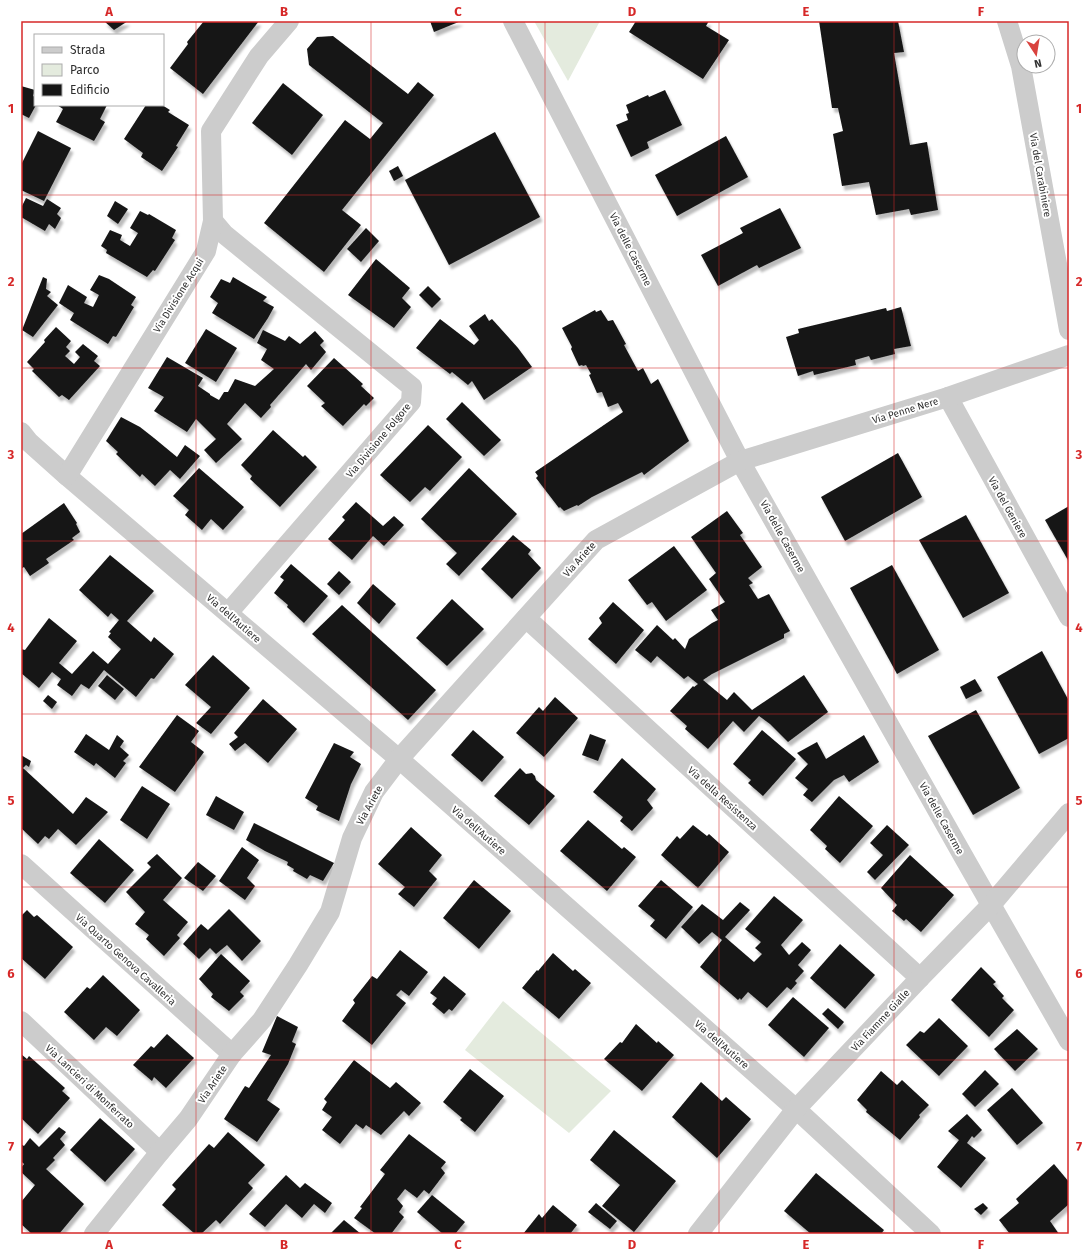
<svg xmlns="http://www.w3.org/2000/svg" width="1090" height="1255" font-family="'Fira Sans',sans-serif">
<style>
.green{fill:#e4ebde}
.building{fill:#161616;filter:url(#shadow)}
.lines{fill:none;stroke-linecap:round;stroke-linejoin:round}
.minor{stroke:#ccc;stroke-width:20}
.grid{fill:none;stroke:#d62828;stroke-width:1;stroke-opacity:0.55}
.labels{text-anchor:middle;stroke-width:4;stroke-linejoin:round;paint-order:stroke}
.street-label{font-size:10px;fill:#2f2f2f;stroke:#fff}
.neatline{fill:none;stroke:#d62828;stroke-width:1.5}
.grid-label{font-size:13px;text-anchor:middle;font-weight:bold;fill:#d62828}
</style>
<defs>
<filter id="shadow"><feDropShadow dx="2.5" dy="4.5" stdDeviation="1" flood-color="#0004"/></filter>
</defs>
<rect width="100%" height="100%" fill="#fff"/>
<g class="green">
<path d="M534,21H600L568,81Z"/>
<path d="M503,1001L611,1091L569,1133L465,1050Z"/>
</g>
<g class="building">
<path d="M104,21H128L114,30Z"/>
<path d="M204,21H259L203,94L170,68L188,44L187,42Z"/>
<path d="M430,21H461L434,32Z"/>
<path d="M636,21H709L706,26L729,40L703,79L629,32Z"/>
<path d="M819,21H898L904,52L894,53L910,145L927,142L938,210L911,215L909,209L876,215L869,182L842,186L833,134L843,131L838,108H832Z"/>
<path d="M333,36L408,94L418,82L434,95L342,210L361,225L324,272L264,223L345,120L370,139L383,123L309,65L307,49L317,37Z"/>
<path d="M283,83L323,115L292,155L252,123Z"/>
<path d="M21,86L35,90L33,96L35,97V105H36L29,118L21,114Z"/>
<path d="M665,90L682,125L647,142L649,148L631,157L616,125L628,120L626,114L629,113L626,105L648,95L649,97Z"/>
<path d="M57,105H107L100,119L105,122L94,141L56,122L63,109Z"/>
<path d="M146,105H162L170,110L168,112L189,125L176,146L178,147L162,171L141,157L143,153L124,139Z"/>
<path d="M38,131L71,148L44,201L21,190V165Z"/>
<path d="M495,132L540,217L449,265L405,180Z"/>
<path d="M726,136L748,177L677,216L655,175Z"/>
<path d="M398,166L403,176L394,181L389,171Z"/>
<path d="M26,198L43,206L47,199L61,208L57,214L61,218L55,229L49,224L45,231L21,217V208Z"/>
<path d="M115,201L128,209L118,224L107,216Z"/>
<path d="M780,208L801,248L759,268L757,265L718,286L701,255L743,233L740,228Z"/>
<path d="M140,211L148,215L149,214L176,230L172,238L175,240L155,271L153,270L147,277L106,253L107,250L101,246L110,230L122,235L120,240L130,246L138,233L130,228Z"/>
<path d="M366,228L379,241L361,262L347,249Z"/>
<path d="M376,259L410,288L402,298L411,307L394,328L348,295Z"/>
<path d="M99,275L109,279L136,297L131,305L134,307L116,337L113,336L108,344L70,320L74,313L59,303L68,285L87,297L84,303L93,307L99,295L90,290Z"/>
<path d="M43,277L47,279L46,289L51,292L47,296L58,305L33,337L22,330Z"/>
<path d="M233,277L267,297L263,301L274,307L268,318L254,339L212,313L218,303L210,297L221,279L230,283Z"/>
<path d="M428,286L441,299L432,308L419,295Z"/>
<path d="M901,307L911,346L894,349L895,354L871,360L869,356L855,360L856,365L814,375L813,371L798,376L786,337L799,333L798,329L886,308L887,311Z"/>
<path d="M595,310L596,312L601,310L608,321L613,320L626,344L624,345L638,371L643,368L651,384L658,379L689,441L644,475L642,472L592,497L578,506L577,505L564,511L560,507L559,508L536,478L538,476L535,472L623,412L618,403L608,407L602,392L597,393L589,375L591,374L586,365L583,366L582,365L579,366L571,349L572,347L562,328Z"/>
<path d="M485,314L489,321L492,319L518,348L532,367L484,400L472,381L468,385L452,372L450,374L416,348L440,319L474,345L479,340L469,326Z"/>
<path d="M56,327L71,341L66,347L70,351L65,356L74,364L80,357L75,352L83,344L98,356L94,361L100,366L69,400L62,395L59,397L32,371L34,369L27,362L45,342L44,340Z"/>
<path d="M206,329L237,348L216,382L185,363Z"/>
<path d="M263,330L285,341L289,336L300,344L315,331L324,341L320,345L326,352L311,370L306,364L270,405L271,407L261,418L245,403L227,424L242,439L216,463L204,450L216,439L196,419L187,432L154,411L164,397L148,388L167,357L203,378L198,386L210,394V395L219,400L224,392H228L235,379L255,386L274,369L261,360L267,349L257,343Z"/>
<path d="M334,358L363,384L361,386L374,398L366,406L364,404L343,426L321,406L325,403L307,386Z"/>
<path d="M462,402L501,440L484,456L446,419Z"/>
<path d="M121,417L140,427L154,438L177,457L185,445L200,456L180,479L170,470L155,486L142,474L140,477L116,454L118,452L106,441Z"/>
<path d="M428,425L462,457L430,491L425,487L410,502L380,475Z"/>
<path d="M273,430L303,457L305,455L317,467L280,507L250,479L252,476L241,465Z"/>
<path d="M898,453L922,497L845,541L821,497Z"/>
<path d="M199,468L244,507L223,530L211,519L202,530L185,515L189,510L173,496Z"/>
<path d="M469,468L517,514L459,576L446,564L457,553L421,519Z"/>
<path d="M356,502L383,526L394,516L404,525L384,546L373,536L352,560L328,539L345,520L342,517Z"/>
<path d="M64,503L77,523L76,524L80,532L72,538L74,540L46,559L49,563L30,576L24,567L21,569V534Z"/>
<path d="M1069,506V562L1045,520Z"/>
<path d="M727,511L743,533L740,535L762,567L748,578L753,583L749,585L758,599L769,594L790,631L784,634V638L712,674L703,680L727,700L734,692L752,710L804,675L828,712L788,742L770,724L759,716L744,732L733,721L708,749L685,729L687,726L670,711L693,686L694,687L698,684L688,676L684,679L657,656L651,663L635,650L657,625L673,640L675,638L685,649L689,639L712,623L718,620L711,610L725,602L709,579L716,573L691,537Z"/>
<path d="M966,515L1009,593L963,618L919,540Z"/>
<path d="M513,535L531,550L528,554L541,568L512,599L481,569Z"/>
<path d="M674,546L707,590L666,621L652,602L647,605L628,580Z"/>
<path d="M110,555L154,591L127,621L151,642L154,637L174,654L154,679L151,678L136,697L104,670L89,689L81,684L72,696L57,685L61,679L52,672L39,688L21,673V649L25,650L49,618L77,641L59,663L72,674L93,651L108,664L121,649L108,637L111,633L109,632L119,620L111,613L108,617L79,590Z"/>
<path d="M291,564L328,596L304,623L287,607L288,605L274,593L284,580L280,577Z"/>
<path d="M892,565L939,650L897,674L850,588Z"/>
<path d="M339,571L351,582L339,595L327,584Z"/>
<path d="M373,584L396,604L379,624L357,603Z"/>
<path d="M452,599L484,629L447,666L416,638Z"/>
<path d="M613,602L644,630L616,664L588,639L602,623L599,618Z"/>
<path d="M342,605L436,690L408,720L312,634Z"/>
<path d="M1042,651L1069,701V738L1039,754L997,677Z"/>
<path d="M213,655L250,688L211,734L196,723L211,707L185,685Z"/>
<path d="M107,675L124,689L115,700L98,686Z"/>
<path d="M975,679L982,691L966,699L960,687Z"/>
<path d="M48,695L57,702L52,709L43,701Z"/>
<path d="M555,697L578,718L544,757L516,733L539,707L543,711Z"/>
<path d="M263,699L297,729L268,763L245,743L235,751L229,744L238,737L234,733Z"/>
<path d="M976,710L1020,788L973,815L928,736Z"/>
<path d="M177,715L199,731L191,742L204,752L175,792L139,767Z"/>
<path d="M473,730L504,757L482,782L451,755Z"/>
<path d="M762,730L796,759L763,796L748,783L751,780L733,764Z"/>
<path d="M86,734L109,750L117,735L124,741L120,747L129,755L123,761L126,763L115,778L96,763L94,766L74,752Z"/>
<path d="M590,734L606,740L598,761L582,755Z"/>
<path d="M864,735L879,762L849,782L844,775L834,780L812,802L803,795L808,789L795,778L808,764L797,753L817,742L826,759Z"/>
<path d="M334,743L354,752L350,757L361,764L351,784L339,821L316,810L318,806L305,798Z"/>
<path d="M21,755L31,761L29,767L26,765L23,768L73,814L86,797L108,812L76,845L58,829L49,839L45,836L38,844L21,828Z"/>
<path d="M622,758L656,789L647,800L653,808L632,831L620,821L623,817L593,792Z"/>
<path d="M520,768L526,774L532,773L535,776L536,780L555,796L529,825L494,796Z"/>
<path d="M142,786L170,804L147,839L120,820Z"/>
<path d="M216,796L244,812L234,830L206,815Z"/>
<path d="M839,796L873,826L840,863L825,849L827,846L810,830Z"/>
<path d="M588,820L622,849L624,847L636,857L607,891L560,851Z"/>
<path d="M254,823L334,863L323,881L310,875L307,879L293,871L294,869L287,865L288,862L265,851L246,840Z"/>
<path d="M693,825L707,836L709,834L729,852L698,888L661,855L677,836L680,839Z"/>
<path d="M887,825L909,845L875,880L867,872L883,855L870,843Z"/>
<path d="M411,827L442,855L429,871L437,879L414,907L398,894L405,887L378,864Z"/>
<path d="M99,839L134,870L105,903L70,873Z"/>
<path d="M242,847L259,860L247,878L255,886L245,900L219,881Z"/>
<path d="M157,854L182,878L163,900L188,922L177,935L180,938L164,956L146,939L149,935L135,924L145,912L126,892L151,867L147,863Z"/>
<path d="M910,855L954,895L921,932L906,919L904,921L892,911L897,905L881,888Z"/>
<path d="M198,862L216,876L203,891L184,878Z"/>
<path d="M474,880L511,911L479,949L443,918Z"/>
<path d="M661,880L693,907L666,939L650,926L655,920L638,906Z"/>
<path d="M774,896L803,920L781,945L789,955L802,942L811,950L798,965L804,971L795,981L797,983L791,990L787,987L767,1008L748,992L741,1000L740,998L738,1000L700,967L722,940L712,932L699,944L681,927L702,904L723,920L740,902L750,910L725,937L754,962L762,954L755,948L761,942L745,929Z"/>
<path d="M229,909L261,941L242,961L227,945L216,954L210,948L199,959L183,944L201,924L208,930Z"/>
<path d="M27,910L34,917L37,915L73,947L45,979L21,958V916Z"/>
<path d="M840,944L875,975L845,1009L810,978Z"/>
<path d="M400,950L428,972L409,996L401,990L396,995L406,1003L372,1045L342,1021L355,1003L353,1000L372,976L377,979Z"/>
<path d="M553,953L573,971L575,969L591,983L559,1019L522,988L537,970L538,971Z"/>
<path d="M221,954L250,981L240,992L244,996L229,1011L211,997L213,994L199,979Z"/>
<path d="M981,967L996,982L993,984L1004,996L1002,998L1014,1010L989,1037L951,1000Z"/>
<path d="M103,975L140,1010L117,1036L106,1027L94,1040L64,1012L87,987L90,989Z"/>
<path d="M444,976L466,994L452,1011L449,1009L444,1014L432,1004L437,998L430,993Z"/>
<path d="M793,997L829,1028L804,1057L768,1025Z"/>
<path d="M828,1008L844,1022L838,1029L822,1014Z"/>
<path d="M277,1016L298,1027L292,1042L296,1044L288,1064L267,1100L280,1109L257,1142L224,1119L245,1086L249,1088L271,1055L262,1052Z"/>
<path d="M939,1018L968,1046L939,1076L906,1045L920,1031L924,1033Z"/>
<path d="M636,1024L657,1043L658,1041L674,1055L642,1091L604,1059L620,1042L622,1043Z"/>
<path d="M1017,1029L1038,1049L1015,1071L994,1049Z"/>
<path d="M167,1034L194,1058L166,1088L154,1077L152,1081L133,1065L151,1046L154,1048Z"/>
<path d="M21,1054L27,1059L29,1056L65,1088L62,1091L70,1098L38,1134L21,1118Z"/>
<path d="M354,1060L390,1088L396,1082L421,1103L409,1116L404,1111L381,1135L366,1125L363,1129L356,1124L340,1144L322,1130L332,1117L322,1110L327,1102L324,1099Z"/>
<path d="M470,1069L504,1096L475,1132L460,1120L462,1118L443,1102Z"/>
<path d="M985,1070L999,1084L975,1107L962,1094Z"/>
<path d="M881,1071L897,1085L902,1080L929,1105L919,1115L920,1117L900,1140L866,1112L867,1110L857,1100Z"/>
<path d="M701,1082L722,1101L726,1097L751,1119L717,1158L672,1117Z"/>
<path d="M1012,1088L1043,1123L1017,1145L987,1110Z"/>
<path d="M967,1114L982,1130L974,1138L972,1136L967,1143L986,1158L961,1188L937,1167L959,1140L948,1131Z"/>
<path d="M100,1118L135,1149L105,1182L70,1150Z"/>
<path d="M59,1127L66,1132L60,1139L65,1145L53,1158L55,1160L46,1169L84,1204L59,1234H32L21,1224V1202L35,1185L21,1172V1168L24,1164L21,1161V1144L24,1146L30,1138L39,1147Z"/>
<path d="M614,1130L676,1181L634,1232L602,1206L620,1185L590,1160Z"/>
<path d="M228,1132L265,1165L248,1183L253,1188L220,1224L216,1220L201,1234H195L162,1205L176,1189L172,1185L209,1144L214,1148Z"/>
<path d="M409,1134L446,1162L441,1168L445,1173L429,1194L424,1190L417,1198L405,1189L397,1199L403,1206L399,1212L404,1217L391,1234H376L354,1218L362,1208L360,1207L385,1174L380,1170Z"/>
<path d="M1054,1164L1069,1182V1204L1050,1221L1059,1234H1010L999,1220L1019,1203L1016,1199Z"/>
<path d="M816,1173L884,1230L881,1234H811L784,1211Z"/>
<path d="M286,1175L300,1188L305,1183L332,1203L325,1213L314,1204L302,1218L286,1204L265,1227L249,1214Z"/>
<path d="M432,1195L465,1222L455,1234H443L417,1212Z"/>
<path d="M596,1203L617,1221L610,1229L588,1212Z"/>
<path d="M983,1203L988,1208L981,1215L974,1209Z"/>
<path d="M553,1205L577,1225L570,1234H523L539,1214L542,1218Z"/>
<path d="M344,1220L361,1234H332L331,1233Z"/>
</g>
<g class="lines">
<g class="minor">
<path d="M513,21L740,461L966,861L1069,1041"/>
<path d="M1007,21L1021,66L1069,330"/>
<path d="M213,221L224,234L412,387L411,402L228,613"/>
<path d="M948,397L1069,617"/>
<path d="M21,432L29,442L67,476L399,759L796,1109L931,1234"/>
<path d="M67,476L206,251L213,221L211,131L259,56L289,21"/>
<path d="M526,618L920,978"/>
<path d="M21,864L232,1054"/>
<path d="M21,1021L160,1152"/>
<path d="M94,1234L160,1152L188,1119L232,1054L262,1020L298,965L330,912L352,838L374,792L399,759L596,540L740,461L948,397L1069,355"/>
<path d="M698,1234L796,1109L920,978L991,905L1069,813"/>
</g>
</g>
<path class="grid" d="M196,21V1234M371,21V1234M545,21V1234M719,21V1234M894,21V1234M21,195H1069M21,368H1069M21,541H1069M21,714H1069M21,887H1069M21,1060H1069"/>
<g class="labels">
<g class="street-label">
<text transform="translate(1041 175) rotate(80)" y="4">Via del Carabiniere</text>
<text transform="translate(631 249) rotate(63)" y="4">Via delle Caserme</text>
<text transform="translate(178 295) rotate(-58)" y="4">Via Divisione Acqui</text>
<text transform="translate(905 410) rotate(-17)" y="4">Via Penne Nere</text>
<text transform="translate(378 440) rotate(-50)" y="4">Via Divisione Folgore</text>
<text transform="translate(1008 507) rotate(61)" y="4">Via del Geniere</text>
<text transform="translate(783 536) rotate(61)" y="4">Via delle Caserme</text>
<text transform="translate(579 559) rotate(-48)" y="4">Via Ariete</text>
<text transform="translate(234 618) rotate(41)" y="4">Via dell'Autiere</text>
<text transform="translate(723 798) rotate(42)" y="4">Via della Resistenza</text>
<text transform="translate(369 805) rotate(-61)" y="4">Via Ariete</text>
<text transform="translate(942 818) rotate(61)" y="4">Via delle Caserme</text>
<text transform="translate(479 830) rotate(41)" y="4">Via dell'Autiere</text>
<text transform="translate(126 959) rotate(42)" y="4">Via Quarto Genova Cavalleria</text>
<text transform="translate(880 1020) rotate(-47)" y="4">Via Fiamme Gialle</text>
<text transform="translate(722 1044) rotate(41)" y="4">Via dell'Autiere</text>
<text transform="translate(212 1084) rotate(-56)" y="4">Via Ariete</text>
<text transform="translate(90 1086) rotate(43)" y="4">Via Lancieri di Monferrato</text>
</g>
</g>
<rect width="1090" height="1255" fill="none" stroke="#ffffff" stroke-width="44"/>
<rect x="34" y="34" width="130" height="72" fill="#ffffff" stroke="#acacac"/>
<rect x="42" y="47" width="20" height="6" fill="#cccccc" stroke="#acacac"/>
<text x="70" y="54" font-size="12" fill="#2f2f2f">Strada</text>
<rect x="42" y="64" width="20" height="12" fill="#e4ebde" stroke="#acacac"/>
<text x="70" y="74" font-size="12" fill="#2f2f2f">Parco</text>
<rect x="42" y="84" width="20" height="12" fill="#161616" stroke="#acacac"/>
<text x="70" y="94" font-size="12" fill="#2f2f2f">Edificio</text>
<g transform="translate(1036 54) rotate(168)"><circle r="19" fill="#ffffff" stroke="#acacac"/>
<path d="M0-3L7 15L0 10L-7 15Z" fill="#d9433f"/>
<text y="-6" font-size="11" font-weight="bold" text-anchor="middle" fill="#2f2f2f">N</text>
</g>
<rect x="22" y="22" width="1046" height="1211" class="neatline"/>
<g class="grid-label">
<text x="109" y="16">A</text>
<text x="284" y="16">B</text>
<text x="458" y="16">C</text>
<text x="632" y="16">D</text>
<text x="806" y="16">E</text>
<text x="981" y="16">F</text>
<text x="11" y="113">1</text>
<text x="1079" y="113">1</text>
<text x="11" y="286">2</text>
<text x="1079" y="286">2</text>
<text x="11" y="459">3</text>
<text x="1079" y="459">3</text>
<text x="11" y="632">4</text>
<text x="1079" y="632">4</text>
<text x="11" y="805">5</text>
<text x="1079" y="805">5</text>
<text x="11" y="978">6</text>
<text x="1079" y="978">6</text>
<text x="11" y="1151">7</text>
<text x="1079" y="1151">7</text>
<text x="109" y="1249">A</text>
<text x="284" y="1249">B</text>
<text x="458" y="1249">C</text>
<text x="632" y="1249">D</text>
<text x="806" y="1249">E</text>
<text x="981" y="1249">F</text>
</g>
</svg>
